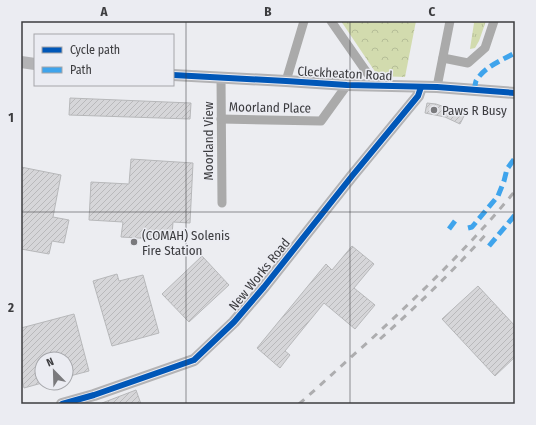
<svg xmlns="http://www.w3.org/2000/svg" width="536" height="425" font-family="'Fira Sans Condensed',sans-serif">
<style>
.grass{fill:url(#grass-tufts)}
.park{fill:url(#park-crowns)}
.building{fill:url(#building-hatch);stroke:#b7b8ba}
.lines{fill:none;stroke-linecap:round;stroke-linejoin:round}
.street{stroke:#aaa;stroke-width:9}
.secondary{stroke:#b3b3b5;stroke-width:12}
.rail{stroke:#adadaf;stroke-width:3;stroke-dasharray:7 7;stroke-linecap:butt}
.quiet{stroke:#3fa4ec;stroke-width:5;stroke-dasharray:10 5;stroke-linecap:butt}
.cycleway-casing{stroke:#ebecf2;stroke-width:8}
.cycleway{stroke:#0057b8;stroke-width:6}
.grid{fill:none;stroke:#3c3c3f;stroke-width:1;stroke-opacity:0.55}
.poi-dot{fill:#7a7a7d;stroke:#ebecf2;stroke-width:1.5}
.labels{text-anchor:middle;stroke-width:3;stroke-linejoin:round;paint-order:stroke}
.street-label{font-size:13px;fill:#3c3c3f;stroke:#ebecf2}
.poi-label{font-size:13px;fill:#3c3c3f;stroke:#ebecf2;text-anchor:start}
.neatline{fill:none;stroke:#3c3c3f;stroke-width:1.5}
.grid-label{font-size:13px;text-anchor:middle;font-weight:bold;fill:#3c3c3f}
</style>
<defs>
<pattern id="grass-tufts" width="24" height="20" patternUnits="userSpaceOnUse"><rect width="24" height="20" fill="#d2dbae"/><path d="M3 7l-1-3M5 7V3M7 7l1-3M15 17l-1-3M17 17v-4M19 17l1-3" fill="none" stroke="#b5bd97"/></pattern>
<pattern id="park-crowns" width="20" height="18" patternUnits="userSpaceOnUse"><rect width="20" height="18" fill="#d2dbae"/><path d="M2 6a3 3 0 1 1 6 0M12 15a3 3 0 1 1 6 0" fill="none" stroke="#b5bd97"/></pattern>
<pattern id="building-hatch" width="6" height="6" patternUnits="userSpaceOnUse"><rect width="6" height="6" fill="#d6d6d9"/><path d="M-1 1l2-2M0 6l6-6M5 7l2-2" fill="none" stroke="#b9b9bb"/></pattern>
</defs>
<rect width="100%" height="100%" fill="#ecedf1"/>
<path class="grass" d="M467,21H486L479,41L475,48L470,49L474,23Z"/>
<path class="park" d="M341,21H416L405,77L378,76Z"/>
<g class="building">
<path d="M70,98L191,103L190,119L69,115Z"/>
<path d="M427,103L436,104L465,114L460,124L445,117L425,113Z"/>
<path d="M131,159L193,163L190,223L173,222L172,235L157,234V239L121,237L123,222L89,220L91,182L129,184Z"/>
<path d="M21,167L61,175L53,217L69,220L64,243L52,241L49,254L21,249Z"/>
<path d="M352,246L374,264L354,288L375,305L355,329L324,303L285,351L290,355L280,368L257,348L326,264L332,270Z"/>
<path d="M202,256L229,285L189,322L162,294Z"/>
<path d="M117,274L119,281L143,275L159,333L112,346L93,281Z"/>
<path d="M478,286L515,326V357L495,376L442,319Z"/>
<path d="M74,314L89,371L66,377V359H42V383L24,388L21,376V328Z"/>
<path d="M136,390L141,404H102V403Z"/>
</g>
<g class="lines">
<g class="street">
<path d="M331,21L370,77V85"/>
<path d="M443,58L468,63L485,48L494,21"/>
<path d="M221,78L222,203"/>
<path d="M286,81L304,21"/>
<path d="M437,87L450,21"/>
<path d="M221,119L321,121L347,85"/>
</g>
<g class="secondary">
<path d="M21,62L35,64"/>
<path d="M173,75L286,81L347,85L437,87L515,93"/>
<path d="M62,404L94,395L194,360L234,322L264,287L352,176L418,96L421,87"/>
</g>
<g class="rail">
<path d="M380,339C418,305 454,270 488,232"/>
<path d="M299,404C322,384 344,363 367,343C419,295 470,246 515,191"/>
</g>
<g class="quiet">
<path d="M474,90C475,87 475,84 476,81C484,67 502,60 515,53"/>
<path d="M468,228L472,227L498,196L504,181L507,169L515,158"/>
<path d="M449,229L458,217"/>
<path d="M489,246L515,215"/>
</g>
<g class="cycleway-casing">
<g id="cycleway">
<path d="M173,75L286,81L347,85L437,87L515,93"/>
<path d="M62,404L94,395L194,360L234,322L264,287L352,176L418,96L421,87"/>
</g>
</g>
<use href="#cycleway" class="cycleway"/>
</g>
<path class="grid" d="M186,21V404M350,21V404M21,212H515"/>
<g class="poi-dot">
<circle cx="434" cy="110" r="4"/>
<circle cx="134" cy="242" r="4"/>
</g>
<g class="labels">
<g class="street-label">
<text transform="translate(345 73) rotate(3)" y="5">Cleckheaton Road</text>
<text transform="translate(270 107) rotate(1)" y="5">Moorland Place</text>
<text transform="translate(208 141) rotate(-90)" y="5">Moorland View</text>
<text transform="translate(259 274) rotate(-51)" y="5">New Works Road</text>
</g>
<g class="poi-label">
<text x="442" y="115">Paws R Busy</text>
<text x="142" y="240">(COMAH) Solenis<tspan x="142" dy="15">Fire Station</tspan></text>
</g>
</g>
<rect width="536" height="425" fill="none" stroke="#ebecf2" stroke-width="44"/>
<rect x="34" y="34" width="140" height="52" fill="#ebecf2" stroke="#a5a6aa"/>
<rect x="42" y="47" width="20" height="6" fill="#0057b8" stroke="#a5a6aa"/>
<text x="70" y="54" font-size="12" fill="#3c3c3f">Cycle path</text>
<rect x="42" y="67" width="20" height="6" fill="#3fa4ec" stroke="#a5a6aa"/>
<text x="70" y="74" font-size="12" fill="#3c3c3f">Path</text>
<g transform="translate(54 371) rotate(337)"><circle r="19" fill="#ebecf2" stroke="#a5a6aa"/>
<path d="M0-3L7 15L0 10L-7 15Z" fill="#7a7a7d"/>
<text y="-6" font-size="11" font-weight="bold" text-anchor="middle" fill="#3c3c3f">N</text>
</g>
<rect x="22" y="22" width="492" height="381" class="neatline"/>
<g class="grid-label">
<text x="104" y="16">A</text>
<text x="268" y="16">B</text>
<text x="432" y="16">C</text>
<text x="11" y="122">1</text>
<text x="11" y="312">2</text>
</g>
</svg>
